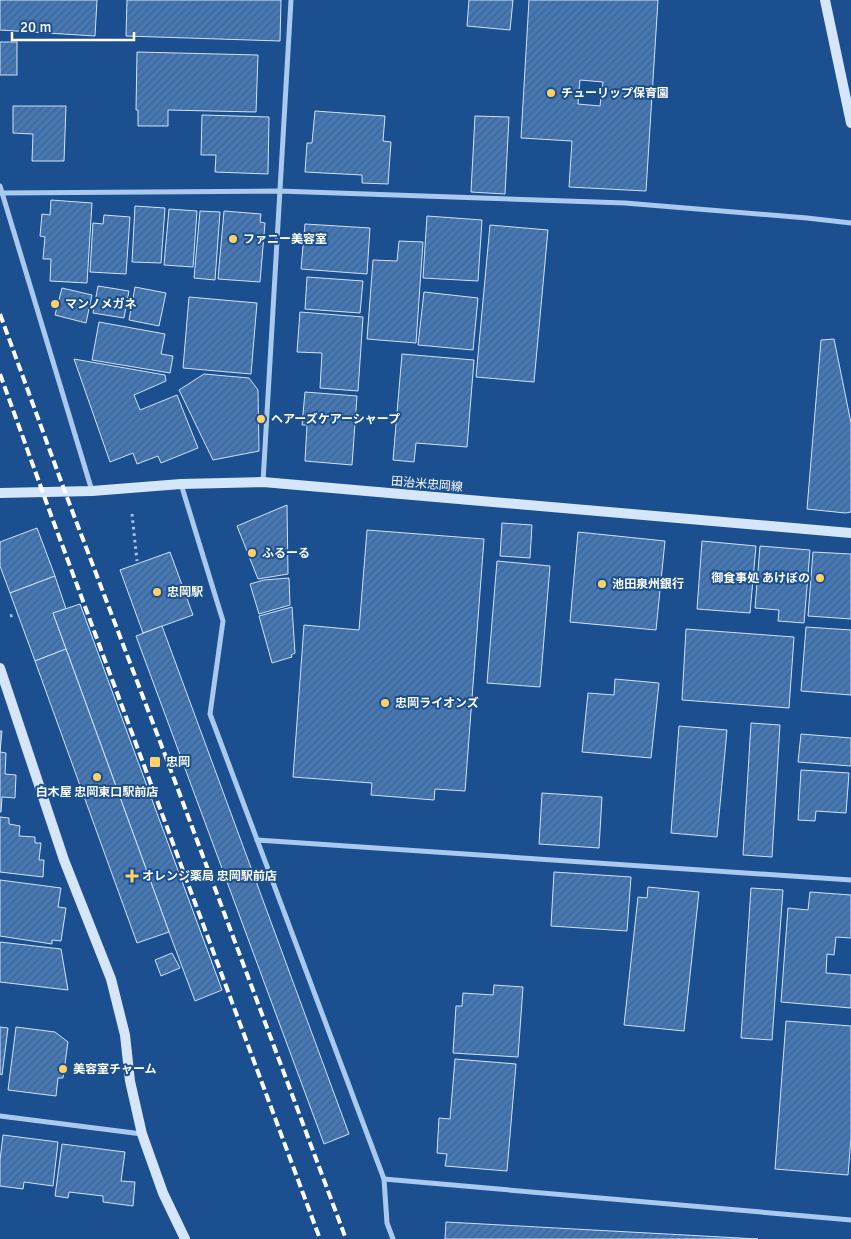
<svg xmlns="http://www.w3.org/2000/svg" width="851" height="1239" font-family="Signika,'Noto Sans JP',sans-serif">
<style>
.building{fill:url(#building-hatch);stroke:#cfe3fa;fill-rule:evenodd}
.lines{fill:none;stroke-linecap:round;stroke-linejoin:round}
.path{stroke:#a9c9ee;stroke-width:3;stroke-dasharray:2.5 4;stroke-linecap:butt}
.street{stroke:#a9c9ee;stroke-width:5}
.secondary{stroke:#d6e6fa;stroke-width:10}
.rail{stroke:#fff;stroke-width:4;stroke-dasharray:9 4;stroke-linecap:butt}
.poi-dot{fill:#ffd166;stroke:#1b4f8f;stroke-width:2}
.labels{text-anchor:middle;stroke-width:4;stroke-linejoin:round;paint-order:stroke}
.poi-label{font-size:12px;font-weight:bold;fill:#fff;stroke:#1b4f8f;text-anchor:start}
.street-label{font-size:12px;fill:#fff;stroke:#1b4f8f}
</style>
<defs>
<pattern id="building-hatch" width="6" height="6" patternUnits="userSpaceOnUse" patternTransform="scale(1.25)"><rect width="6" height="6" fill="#4478b7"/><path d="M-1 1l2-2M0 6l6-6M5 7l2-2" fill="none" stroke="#486282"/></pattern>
</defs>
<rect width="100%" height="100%" fill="#1b4f8f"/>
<g class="building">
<path d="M0,0H97L95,36L0,30Z"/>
<path d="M127,0H281L280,41L126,36Z"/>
<path d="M469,0H513L510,30L467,26Z"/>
<path d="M529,0H658L646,191L569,187L572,141L521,138ZM580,80L603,82L600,106L578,104Z"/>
<rect x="0" y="42" width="17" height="33"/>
<path d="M137,52L258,55L256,112L168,110V126H138V110H136Z"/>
<path d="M13,106H66L64,161H32L33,134L13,133Z"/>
<path d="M315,111L385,116L383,141L391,142L388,184L362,183V175L305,172L307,143H312Z"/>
<path d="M202,115L269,117L268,174L215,172L216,155H201Z"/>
<path d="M475,116L509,117L505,194L471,192Z"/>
<path d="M51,200L92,203L87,283L50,281L51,259H43L45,237L40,236L42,214L50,215Z"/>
<path d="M135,206L165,208L161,263L132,262Z"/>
<path d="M169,209L197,211L193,267L164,265Z"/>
<path d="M200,211L220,212L215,280L194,278Z"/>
<path d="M224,211L261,214L260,222L265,223L260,282L218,279Z"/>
<path d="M104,215L130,217L126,274L90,272L93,223L103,224Z"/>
<path d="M427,216L482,220L478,281L423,278Z"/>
<path d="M305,224L370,228L367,274L301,269Z"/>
<path d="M490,225L548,230L534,382L476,377Z"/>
<path d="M399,241L423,242L416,343L367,339L373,260L397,261Z"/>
<path d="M307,277L363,281L360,313L305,309Z"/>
<path d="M98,286L129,291L124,318L93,313Z"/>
<path d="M135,287L166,293L159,326L129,320Z"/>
<path d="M62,288L92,295L86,323L55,315Z"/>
<path d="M424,292L478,298L473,350L418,345Z"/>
<path d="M189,297L257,303L251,374L183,368Z"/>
<path d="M300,312L363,317L358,391L320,388L322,353L297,352Z"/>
<path d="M99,322L165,334L161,354L173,356L170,373L92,360Z"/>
<path d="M834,339L851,423V512L845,513L807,509L821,340Z"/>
<path d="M402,354L474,360L467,447L416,443L414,462L393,460Z"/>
<path d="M74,359L165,375L166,381L134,395L140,410L177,395L198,448L161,463L158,456L137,464L133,453L110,462Z"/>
<path d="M204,374L249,378L258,390L259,451L213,460L179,390Z"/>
<path d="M305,392L357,396L352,465L305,461L307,425H302Z"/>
<path d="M287,505L288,574L258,579L237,526Z"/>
<path d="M502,523L532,525L530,558L500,556Z"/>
<path d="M37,528L55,576L10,593L0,566V542Z"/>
<path d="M367,530L484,539L465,791L435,789L434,800L371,795L372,783L293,777L304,625L359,630Z"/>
<path d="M578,532L665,541L656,630L570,622Z"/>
<path d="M702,541L756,546L750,613L697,609Z"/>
<path d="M760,546L810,550L804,623L778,621L779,610L755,608Z"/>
<path d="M170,552L193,615L143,633L120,570Z"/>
<path d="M813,552L851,554V619L808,616Z"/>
<path d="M497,561L550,566L540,687L487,683Z"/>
<path d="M55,576L66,609L53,613L66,649L35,661L10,593Z"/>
<path d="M289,578L290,605L259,614L250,584L264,580Z"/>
<path d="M80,604L222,990L195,1001L169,932L53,613Z"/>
<path d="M292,607L295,653L291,655L292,657L272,663L259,616Z"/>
<path d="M162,626L349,1134L324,1144L136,636Z"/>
<path d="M806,627L851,630V695L801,691Z"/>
<path d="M686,629L794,637L789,708L682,700Z"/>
<path d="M66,649L169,932L137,943L35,661Z"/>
<path d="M615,679L659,683L651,758L582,752L588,693L614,695Z"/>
<path d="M751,723L780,725L772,857L743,855Z"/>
<path d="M679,726L727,730L717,837L671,833Z"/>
<path d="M0,731H2L0,752L6,753L5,774L16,775L15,798L2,797L1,812H0Z"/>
<path d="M801,734L851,738V766L798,762Z"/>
<path d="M801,770L849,773L846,813L816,811L815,821L798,820Z"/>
<path d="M542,793L602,797L599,848L539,844Z"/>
<path d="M0,817L9,818V824L20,826L19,836L35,837V843H41L39,860H44L43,877L0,872Z"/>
<path d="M554,872L631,877L627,931L551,926Z"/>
<path d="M0,880L61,888L58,907L66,908L61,941L52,940V944L0,936Z"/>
<path d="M648,887L699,892L684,1031L624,1025L638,897L647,898Z"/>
<path d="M751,888L783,890L772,1040L741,1038Z"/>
<path d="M810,892L851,895V938L836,937L834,955L827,954L826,973L851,975V1008L781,1002L788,908L808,910Z"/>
<path d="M0,942L61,949L68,990L0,982Z"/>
<path d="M172,953L180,968L161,976L155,960Z"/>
<path d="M494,985L523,987L518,1057L453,1053L456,1006H462L463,993L493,995Z"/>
<path d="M786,1021L851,1026V1138L848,1175L775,1169Z"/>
<path d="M0,1027L8,1028L2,1075L0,1074Z"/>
<path d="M16,1027L55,1032L68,1042L63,1078H58L56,1096L8,1090Z"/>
<path d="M455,1059L516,1064L507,1171L445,1166L447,1154L437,1153L439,1118L450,1119Z"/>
<path d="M3,1135L58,1142L53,1186L24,1182L23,1189L0,1186V1160Z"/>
<path d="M62,1144L125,1152L121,1181L135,1182L133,1206L103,1202V1196L69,1192L68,1198L55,1196Z"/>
<path d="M446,1222L758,1239H445Z"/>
</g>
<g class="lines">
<g class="path">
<path d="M132,514L137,561"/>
<path d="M10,616L14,615"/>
</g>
<g class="street">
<path d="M0,186L92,491"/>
<path d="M3,193L279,191L625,203L807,218L851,223"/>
<path d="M263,482L291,0"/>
<path d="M181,484L223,621L210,714L384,1179L387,1223L393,1239"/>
<path d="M257,840L851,880"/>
<path d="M0,1116L142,1134"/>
<path d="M384,1179L851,1220"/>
</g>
<g class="secondary">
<path d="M825,0L851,123"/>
<path d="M0,493L92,491L181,484L263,482L851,533"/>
<path d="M0,668L64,860L111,979L125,1035L130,1081L142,1134L163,1193L185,1239"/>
</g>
<g class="rail">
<path d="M0,314L65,492L167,760L346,1239"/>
<path d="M0,374L51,515L320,1239"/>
</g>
</g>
<g class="poi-dot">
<circle cx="551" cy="93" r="5"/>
<circle cx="233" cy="239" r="5"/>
<circle cx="55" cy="304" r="5"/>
<circle cx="261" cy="419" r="5"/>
<circle cx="252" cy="553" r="5"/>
<circle cx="820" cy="578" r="5"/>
<circle cx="602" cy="584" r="5"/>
<circle cx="157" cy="592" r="5"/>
<circle cx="385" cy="703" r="5"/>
<rect x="149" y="756" width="12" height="12" rx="2.5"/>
<circle cx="97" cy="777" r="5"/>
<path d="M129.5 868.5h5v5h5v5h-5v5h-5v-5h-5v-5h5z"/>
<circle cx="63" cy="1069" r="5"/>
</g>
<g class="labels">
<g class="poi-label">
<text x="561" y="97">チューリップ保育園</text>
<text x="243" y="243">ファニー美容室</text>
<text x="65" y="308">マンノメガネ</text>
<text x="271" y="423">ヘアーズケアーシャープ</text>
<text x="262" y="557">ふるーる</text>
<text x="810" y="582" text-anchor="end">御食事処 あけぼの</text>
<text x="612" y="588">池田泉州銀行</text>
<text x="167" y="596">忠岡駅</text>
<text x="395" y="707">忠岡ライオンズ</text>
<text x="166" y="766">忠岡</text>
<text x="97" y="796" text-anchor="middle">白木屋 忠岡東口駅前店</text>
<text x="142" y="880">オレンジ薬局 忠岡駅前店</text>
<text x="73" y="1073">美容室チャーム</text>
</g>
<g class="street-label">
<text transform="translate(427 484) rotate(5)" y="4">田治米忠岡線</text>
</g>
</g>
<path d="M12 32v8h122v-8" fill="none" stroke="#ffffff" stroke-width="2.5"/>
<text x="20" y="32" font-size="15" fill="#ffffff" stroke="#1b4f8f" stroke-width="4" paint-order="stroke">20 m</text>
</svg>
